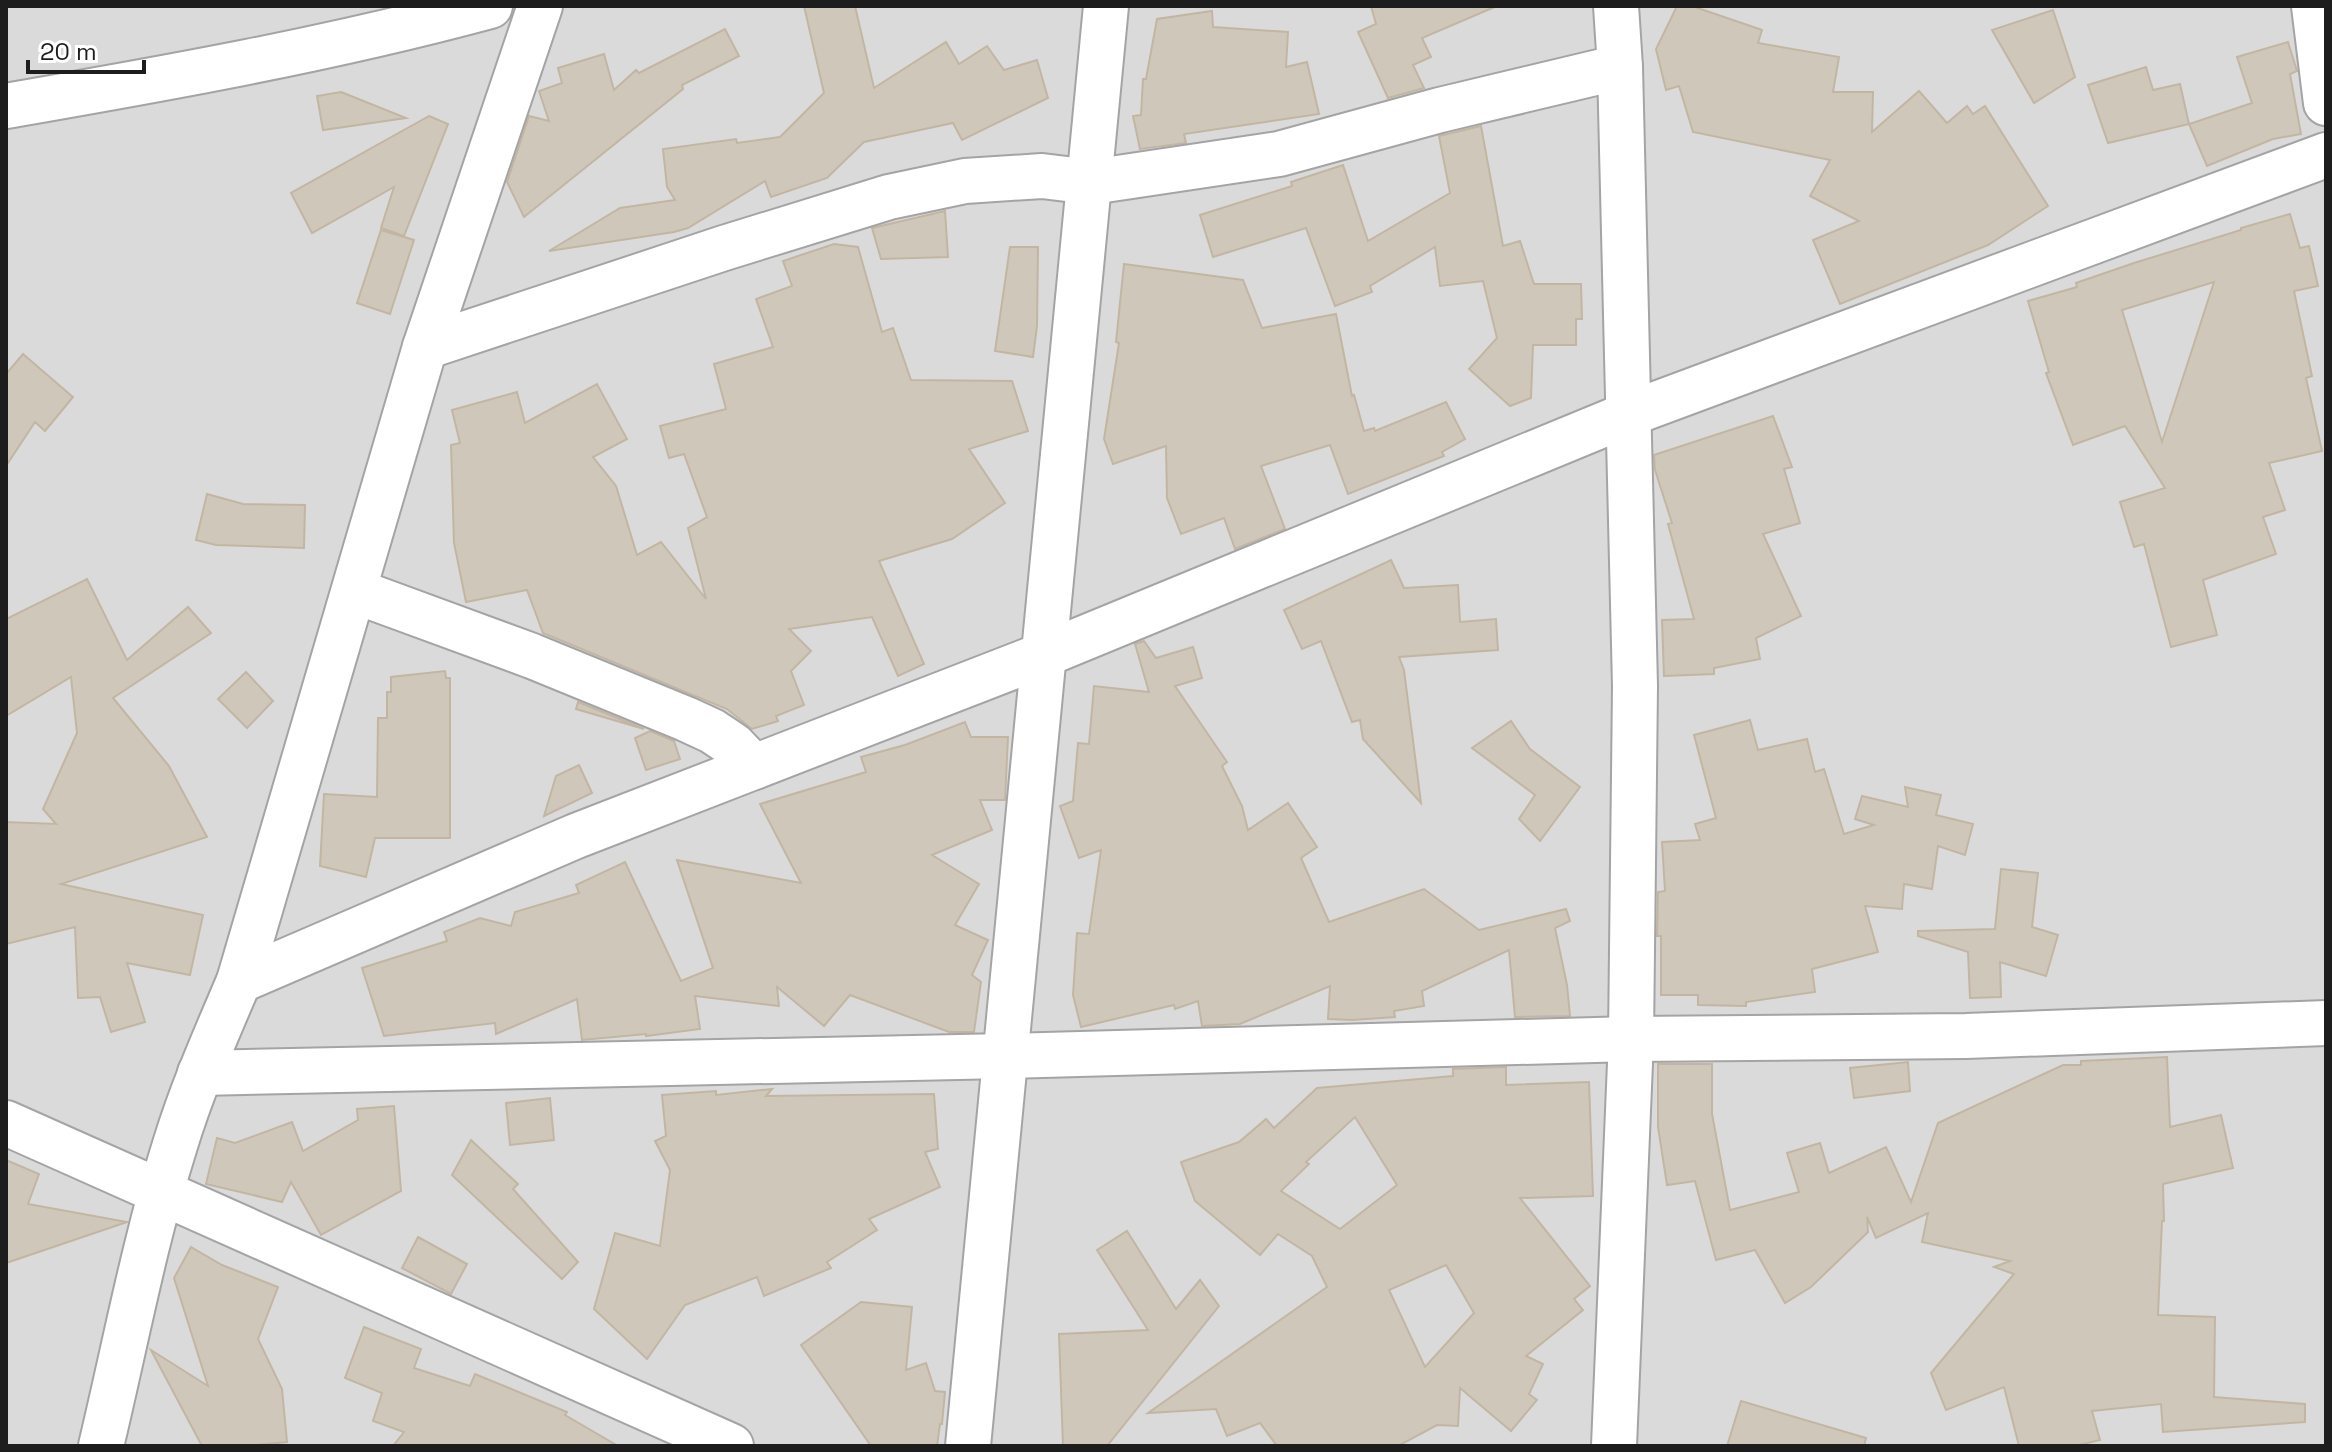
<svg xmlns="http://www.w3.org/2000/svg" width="2332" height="1452" font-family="'Space Grotesk',sans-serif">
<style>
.residential{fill:#dbdada}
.building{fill:#d0c7bb;stroke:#c2b6a3;stroke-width:2;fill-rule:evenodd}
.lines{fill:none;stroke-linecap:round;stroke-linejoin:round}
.minor-casing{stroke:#a4a4a4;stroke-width:48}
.minor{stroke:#fff;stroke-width:44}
</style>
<rect width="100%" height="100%" fill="#efede2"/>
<rect class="residential" x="6" y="6" width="2320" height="1440"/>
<g class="building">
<path d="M804,6H855L874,88L946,42L959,64L987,46L1004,70L1037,60L1048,98L962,140L953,123L864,142L827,178L771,197L765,181L688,228L674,232L549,251L620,208L675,200L667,187L663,149L736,139L737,143L780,137L824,93Z"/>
<path d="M1371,6H1497L1422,38L1431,57L1413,65L1424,88L1388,98L1358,32L1376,24Z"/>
<path d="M1677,6H1692L1762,30L1758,43L1839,57L1833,92H1873L1872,132L1919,91L1947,123L1967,106L1973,114L1985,106L2048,206L1988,245L1840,304L1813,240L1859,221L1810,196L1830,160L1693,132L1679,86L1666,90L1656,49Z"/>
<path d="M2053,10L2075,77L2034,103L1992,30Z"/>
<path d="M1212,11L1213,27L1288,32L1286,67L1307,62L1319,114L1184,134L1186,143L1140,149L1133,116L1141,115L1143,79H1146L1157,19Z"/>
<path d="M725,29L739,56L682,85L683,89L524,217L507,182L529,116L549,121L539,91L562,83L558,68L604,54L614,90L636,70L639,73Z"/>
<path d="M2288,42L2297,71L2290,74L2301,134L2273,139L2207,166L2189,124L2252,103L2237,57Z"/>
<path d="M2146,67L2153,90L2180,84L2189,124L2108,143L2088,85Z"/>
<path d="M341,92L406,118L323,130L317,96Z"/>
<path d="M429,116L448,124L404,236L381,228L394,187L312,233L291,193Z"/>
<path d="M1481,126L1503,246L1520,241L1534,284H1581L1582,319H1576V345H1533L1531,398L1510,406L1469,369L1497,338L1483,281L1440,286L1435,247L1370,286L1372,292L1335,306L1306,228L1213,257L1200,215L1292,186L1291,182L1343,165L1368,241L1450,193L1439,136Z"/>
<path d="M945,211L948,257L881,259L872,228Z"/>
<path d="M2290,214L2300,248L2309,246L2318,286L2294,291L2312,376L2306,378L2322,451L2269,463L2285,510L2263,517L2276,554L2203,580L2217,635L2171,647L2144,544L2134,547L2120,502L2165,488L2125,426L2073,445L2046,373L2049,372L2028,301L2077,287L2076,283L2134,263L2241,230V228ZM2214,282L2162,442L2122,310Z"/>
<path d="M381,230L414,240L390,314L357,303Z"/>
<path d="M834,244L858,247L882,332L893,328L911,380L1012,381L1028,431L969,449L1005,503L952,539L879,561L924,664L898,676L872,617L789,629L811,651L791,671L804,705L776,716L778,721L752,729L727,709L543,633L527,590L466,602L454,543L451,445L460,443L452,410L517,392L525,423L597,384L627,439L593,457L616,486L637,555L661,542L706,599L688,528L707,517L684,454L669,458L660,426L726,409L714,364L773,347L756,299L792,286L783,261Z"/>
<path d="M1010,247H1038L1037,326L1033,357L995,351Z"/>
<path d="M1124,264L1243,280L1262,328L1336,314L1352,396L1354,395L1364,431L1374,428L1375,431L1446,402L1465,439L1442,452L1444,456L1348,494L1330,445L1261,466L1285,529L1235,549L1224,518L1181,534L1167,498L1166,446L1113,464L1104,439L1119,343L1116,342Z"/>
<path d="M23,354L73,397L45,431L35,422L6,466V374Z"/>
<path d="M1773,416L1792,467L1784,469L1800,523L1763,534L1801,616L1756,638L1760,659L1714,668V674L1664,676L1662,620L1694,619L1668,524L1672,523L1655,470L1654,455Z"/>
<path d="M207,494L243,504L305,505L304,548L216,545L196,540Z"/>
<path d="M1391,560L1404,588L1458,585L1460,622L1496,619L1498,650L1399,657L1404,670L1421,803L1363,739L1360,720L1352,722L1321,641L1302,649L1284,610Z"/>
<path d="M87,579L127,660L188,607L211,633L113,698L169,766L207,837L61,884L203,915L190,975L127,963L145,1022L111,1032L100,997L78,998L75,927L6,944V822L56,824L43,809L77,733L71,677L6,716V619Z"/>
<path d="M1144,641L1156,658L1193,647L1202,678L1175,686L1227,762L1222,766L1242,806L1248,830L1288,803L1317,847L1301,858L1329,922L1424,889L1479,930L1566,909L1570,921L1555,928L1567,985L1570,1016L1515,1017L1509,950L1422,991L1424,1006L1394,1011L1395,1017L1352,1020L1328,1019L1330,986L1240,1024L1202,1026L1198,1001L1175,1009L1174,1005L1081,1027L1073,995L1077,933L1089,934L1101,850L1079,858L1060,806L1073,801L1078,743L1089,744L1094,686L1149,692L1135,644Z"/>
<path d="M445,671L446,678H450V838H375L366,877L320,866L324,794L377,797L378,718H387V692H391V677Z"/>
<path d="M246,672L273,701L247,728L218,699Z"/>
<path d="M578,702L644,729L576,709Z"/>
<path d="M1750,720L1758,750L1807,739L1815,772L1824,769L1844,834L1874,825L1855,819L1862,796L1908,807L1905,787L1941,795L1936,815L1973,824L1965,855L1938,846L1932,889L1904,884L1902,909L1865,906L1878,952L1812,969L1815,992L1746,1002V1006L1698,1005V995H1661V936H1657L1658,892L1665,891L1662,842L1700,840L1695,824L1716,818L1694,735Z"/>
<path d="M1511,721L1530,749L1580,787L1540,841L1519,819L1535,795L1472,748Z"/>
<path d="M965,722L971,737H1008L1005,800H980L992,830L932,855L979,884L955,925L988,940L972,975L981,982L974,1032H949L850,995L824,1026L777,987L779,1006L695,996L700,1029L646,1036V1034L582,1040L577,999L496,1034L495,1023L384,1036L362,968L447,941L444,932L480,918L511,926L515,912L579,893L576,885L625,862L681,981L713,968L677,860L801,883L760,804L866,772L861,757L905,745Z"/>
<path d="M650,731L674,741L680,759L646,770L635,738Z"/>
<path d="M579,765L592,793L544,816L556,776Z"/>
<path d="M2001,869L2038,873L2032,927L2058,935L2046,976L2000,962L2001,997L1970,998L1968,952L1918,936V931L1995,929Z"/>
<path d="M2167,1057L2170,1127L2221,1115L2233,1168L2163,1184L2164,1221H2162L2158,1315L2215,1317L2214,1397L2305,1404V1422L2163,1432L2161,1404L2092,1411L2100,1440L2075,1446H2019L2004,1387L1946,1410L1931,1373L2014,1274L1994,1267L2010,1261L1922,1242L1928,1213L1876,1238L1867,1217L1868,1232L1811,1287L1785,1303L1755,1250L1716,1260L1695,1181L1667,1185L1658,1127V1064H1712V1114L1730,1210L1799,1192L1787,1153L1820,1143L1829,1173L1886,1147L1911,1202L1938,1123L2063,1065H2081V1061Z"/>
<path d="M1908,1062L1910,1091L1854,1098L1850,1068Z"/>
<path d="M1506,1067V1085L1589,1082L1593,1196L1520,1198L1590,1286L1574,1299L1583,1310L1526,1356L1543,1364L1529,1394L1537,1400L1511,1431L1460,1388L1458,1426L1437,1425L1398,1446H1277L1260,1423L1227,1436L1216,1409L1148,1413L1327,1287L1312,1256L1278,1234L1260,1255L1195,1201L1181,1162L1239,1142L1266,1119L1274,1128L1317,1088L1453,1076V1069ZM1355,1117L1397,1185L1340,1229L1281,1191L1309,1164L1306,1162ZM1446,1265L1474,1313L1425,1367L1389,1290Z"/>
<path d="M772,1089L766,1096L934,1094L938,1149L925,1152L940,1187L869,1219L877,1230L827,1262L831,1268L764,1296L757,1277L685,1305L647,1359L594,1309L615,1233L660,1246L670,1170L655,1141L666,1136L662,1095L716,1091V1095Z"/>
<path d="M550,1098L554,1140L510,1145L506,1103Z"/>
<path d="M394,1106L401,1191L321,1235L291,1182L282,1202L206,1184L217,1138L235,1143L292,1122L303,1151L358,1120L357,1109Z"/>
<path d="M471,1140L518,1184L513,1189L578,1262L562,1279L452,1175Z"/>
<path d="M6,1160L39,1174L28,1204L127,1222L6,1263Z"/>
<path d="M1127,1231L1176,1309L1200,1280L1219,1306L1107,1446H1063L1059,1334L1148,1330L1097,1250Z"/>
<path d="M418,1237L467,1264L451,1294L402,1268Z"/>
<path d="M191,1247L222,1265L278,1287L258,1339L282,1389L287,1442L245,1446H202L151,1350L208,1386L174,1278Z"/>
<path d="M861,1302L912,1307L906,1370L926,1363L935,1391L945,1392L942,1424H940L937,1446H871L801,1345Z"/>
<path d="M364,1327L421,1349L414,1368L470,1386L475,1374L567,1412L565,1415L618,1446H393L404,1432L373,1421L382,1393L345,1378Z"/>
<path d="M1741,1401L1866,1438L1864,1446H1727Z"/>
</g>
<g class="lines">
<g class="minor-casing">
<g id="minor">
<path d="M2314,6L2326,103"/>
<path d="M6,106C168,78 331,49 490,6"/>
<path d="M425,347L724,248L889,197L965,181L1042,176L1091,182L1279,154L1440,110L1620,67"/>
<path d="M355,591L532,656L686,719L712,731L733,745L754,767"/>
<path d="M239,981L576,836L1043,655L1629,414L2326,155"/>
<path d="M200,1073L1005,1056L1631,1039L1966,1036L2326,1023"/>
<path d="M6,1123L731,1446"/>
<path d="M101,1446C125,1346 144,1243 175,1145C192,1089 216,1035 239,981L425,347L540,6"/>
<path d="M968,1446L1106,6"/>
<path d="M1614,1446L1631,1039L1635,686L1620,67L1616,6"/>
</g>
</g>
<use href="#minor" class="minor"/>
</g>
<rect width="2332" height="1452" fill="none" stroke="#1d1d1d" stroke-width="16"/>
<path d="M28 60v12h116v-12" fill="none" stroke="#1d1d1d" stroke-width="4"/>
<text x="40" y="60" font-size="24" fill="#1d1d1d" stroke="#ffffff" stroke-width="6" paint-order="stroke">20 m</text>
</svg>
